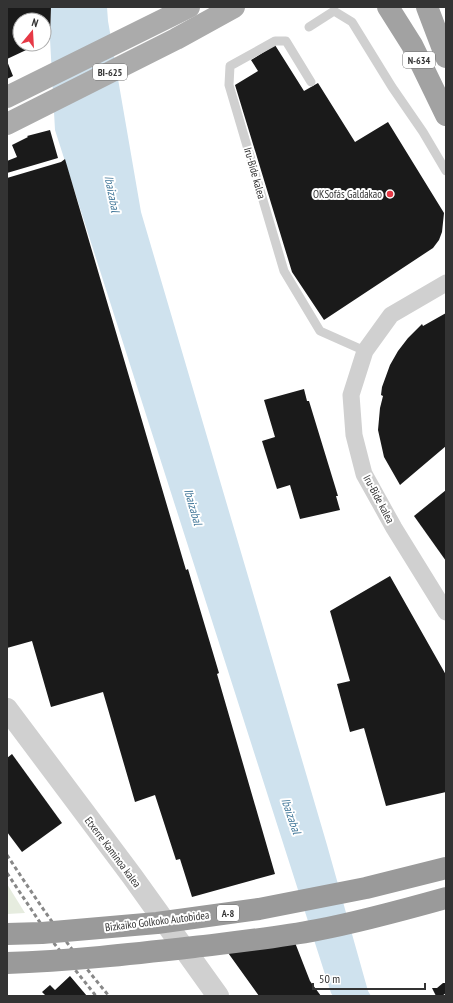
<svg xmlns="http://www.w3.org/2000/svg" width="453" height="1003" font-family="'PT Sans Narrow',sans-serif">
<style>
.green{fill:#e6ecdf}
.water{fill:#cfe2ee}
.building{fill:#1a1a1a}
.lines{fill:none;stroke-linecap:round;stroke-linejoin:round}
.service{stroke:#d0d0d0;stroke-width:9}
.minor{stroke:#d0d0d0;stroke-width:17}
.tertiary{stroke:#d0d0d0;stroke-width:22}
.primary{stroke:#ababab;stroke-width:22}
.trunk{stroke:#a2a2a2;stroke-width:22}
.rail{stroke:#888;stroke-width:3;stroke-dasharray:4 3;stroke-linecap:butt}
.motorway-bridge{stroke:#9a9a9a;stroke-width:22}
.poi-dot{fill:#e63946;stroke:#fff;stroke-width:1.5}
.labels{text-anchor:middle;stroke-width:4;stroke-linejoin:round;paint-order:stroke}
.shield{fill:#fff;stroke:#707070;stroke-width:1}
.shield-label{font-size:10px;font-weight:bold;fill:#333}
.street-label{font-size:11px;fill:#333;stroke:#fff}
.poi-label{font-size:11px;fill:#333;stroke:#fff;text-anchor:end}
.water-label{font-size:12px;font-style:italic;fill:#3f7597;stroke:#fff}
</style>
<rect width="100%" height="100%" fill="#fff"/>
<path class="green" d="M7,884L25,913L7,914Z"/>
<path class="water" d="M51,7H107L108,21L141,212L327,845L368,991L371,996H333L331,993L55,130L50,39Z"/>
<g class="building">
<path d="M7,7H51L50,39L44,42V20H20V44H39L7,59Z"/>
<path d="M275,45L304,91L318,83L355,142L388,122L444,213L442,232L439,240L433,248L324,320L292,272L235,85L258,71L251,60Z"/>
<path d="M7,61L13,76L7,79Z"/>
<path d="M50,130L58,158L7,173V161L17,157L12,145L28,137L27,136Z"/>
<path d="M65,159L186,570L188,569L219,673L217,674L275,874L192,897L180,859L176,860L155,795L135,802L103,692L51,707L32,641L7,648V178L61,162Z"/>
<path d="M446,313V446L400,485L384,457L378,430L380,408L383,396L381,395L382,387L390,365L398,351L408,338L422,324L423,326Z"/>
<path d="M304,389L307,401H309L338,496H336L340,510L300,519L290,485L277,489L262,441L275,437L264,400Z"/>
<path d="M446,490V561L414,516Z"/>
<path d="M390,576L446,675V792L386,806L364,728L350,732L337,684L350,681L330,611Z"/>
<path d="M12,754L62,823L22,852L7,832V758Z"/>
<path d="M294,940L310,981L321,996H259L226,950Z"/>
<path d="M70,976L87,996H46L42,992L50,985L55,990Z"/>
<path d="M443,983H446V993L442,996H436L432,988H437Z"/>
</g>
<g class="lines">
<g class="service">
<path d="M309,27L334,11L352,22L392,87L423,132L446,171"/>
<path d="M311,82L286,41H275L230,66L229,85L284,271L320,331L365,351"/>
</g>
<path class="minor" d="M446,283L391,315L365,351L351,395L354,435L364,474L394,528L446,612"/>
<path class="tertiary" d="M7,709L132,876L218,996"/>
<g class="primary">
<path d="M7,97L189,7"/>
<path d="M7,124L176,39L234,7"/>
</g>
<g class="trunk">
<path d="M388,7L412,45L446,115"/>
<path d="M427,7L446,57"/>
</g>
<g class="rail">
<path d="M7,855C39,904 71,951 109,996"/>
<path d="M7,873L53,942L96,996"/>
</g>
<g class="motorway-bridge">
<path d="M7,934L42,933L157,923L259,909L366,888L446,868"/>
<path d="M7,963C69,961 132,954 194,947C235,942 276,938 317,930C360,922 403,910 446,898"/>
</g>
</g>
<circle class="poi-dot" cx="390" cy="194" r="4"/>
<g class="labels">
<g class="shield">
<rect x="403" y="52" width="32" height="16" rx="3"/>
<rect x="93" y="64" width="34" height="16" rx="3"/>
<rect x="217" y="905" width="22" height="16" rx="3"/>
</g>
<g class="shield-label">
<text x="419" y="64">N-634</text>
<text x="110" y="76">BI-625</text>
<text x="228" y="917">A-8</text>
</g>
<g class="street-label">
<text transform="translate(255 173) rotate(74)" y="4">Iru-Bide kalea</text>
<text transform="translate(379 499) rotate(62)" y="4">Iru-Bide kalea</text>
<text transform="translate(113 852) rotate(53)" y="4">Etxerre Kaminoa kalea</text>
<text transform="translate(157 921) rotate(-7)" y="4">Bizkaiko Golkoko Autobidea</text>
</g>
<g class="poi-label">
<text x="382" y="198">OKSofás Galdakao</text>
</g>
<g class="water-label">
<text transform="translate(112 194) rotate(79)" y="4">Ibaizabal</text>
<text transform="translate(193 507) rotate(74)" y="4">Ibaizabal</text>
<text transform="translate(291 816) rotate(71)" y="4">Ibaizabal</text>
</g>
</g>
<rect width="453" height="1003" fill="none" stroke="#333333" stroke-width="16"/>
<g transform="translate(32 32) rotate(18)"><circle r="19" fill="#ffffff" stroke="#adadad"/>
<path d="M0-3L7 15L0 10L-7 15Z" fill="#e63946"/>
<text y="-6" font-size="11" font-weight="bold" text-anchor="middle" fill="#333333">N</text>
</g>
<path d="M313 983v6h112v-6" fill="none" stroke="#333333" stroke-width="2"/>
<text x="319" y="983" font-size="12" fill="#333333" stroke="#ffffff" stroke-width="3" paint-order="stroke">50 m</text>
</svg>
